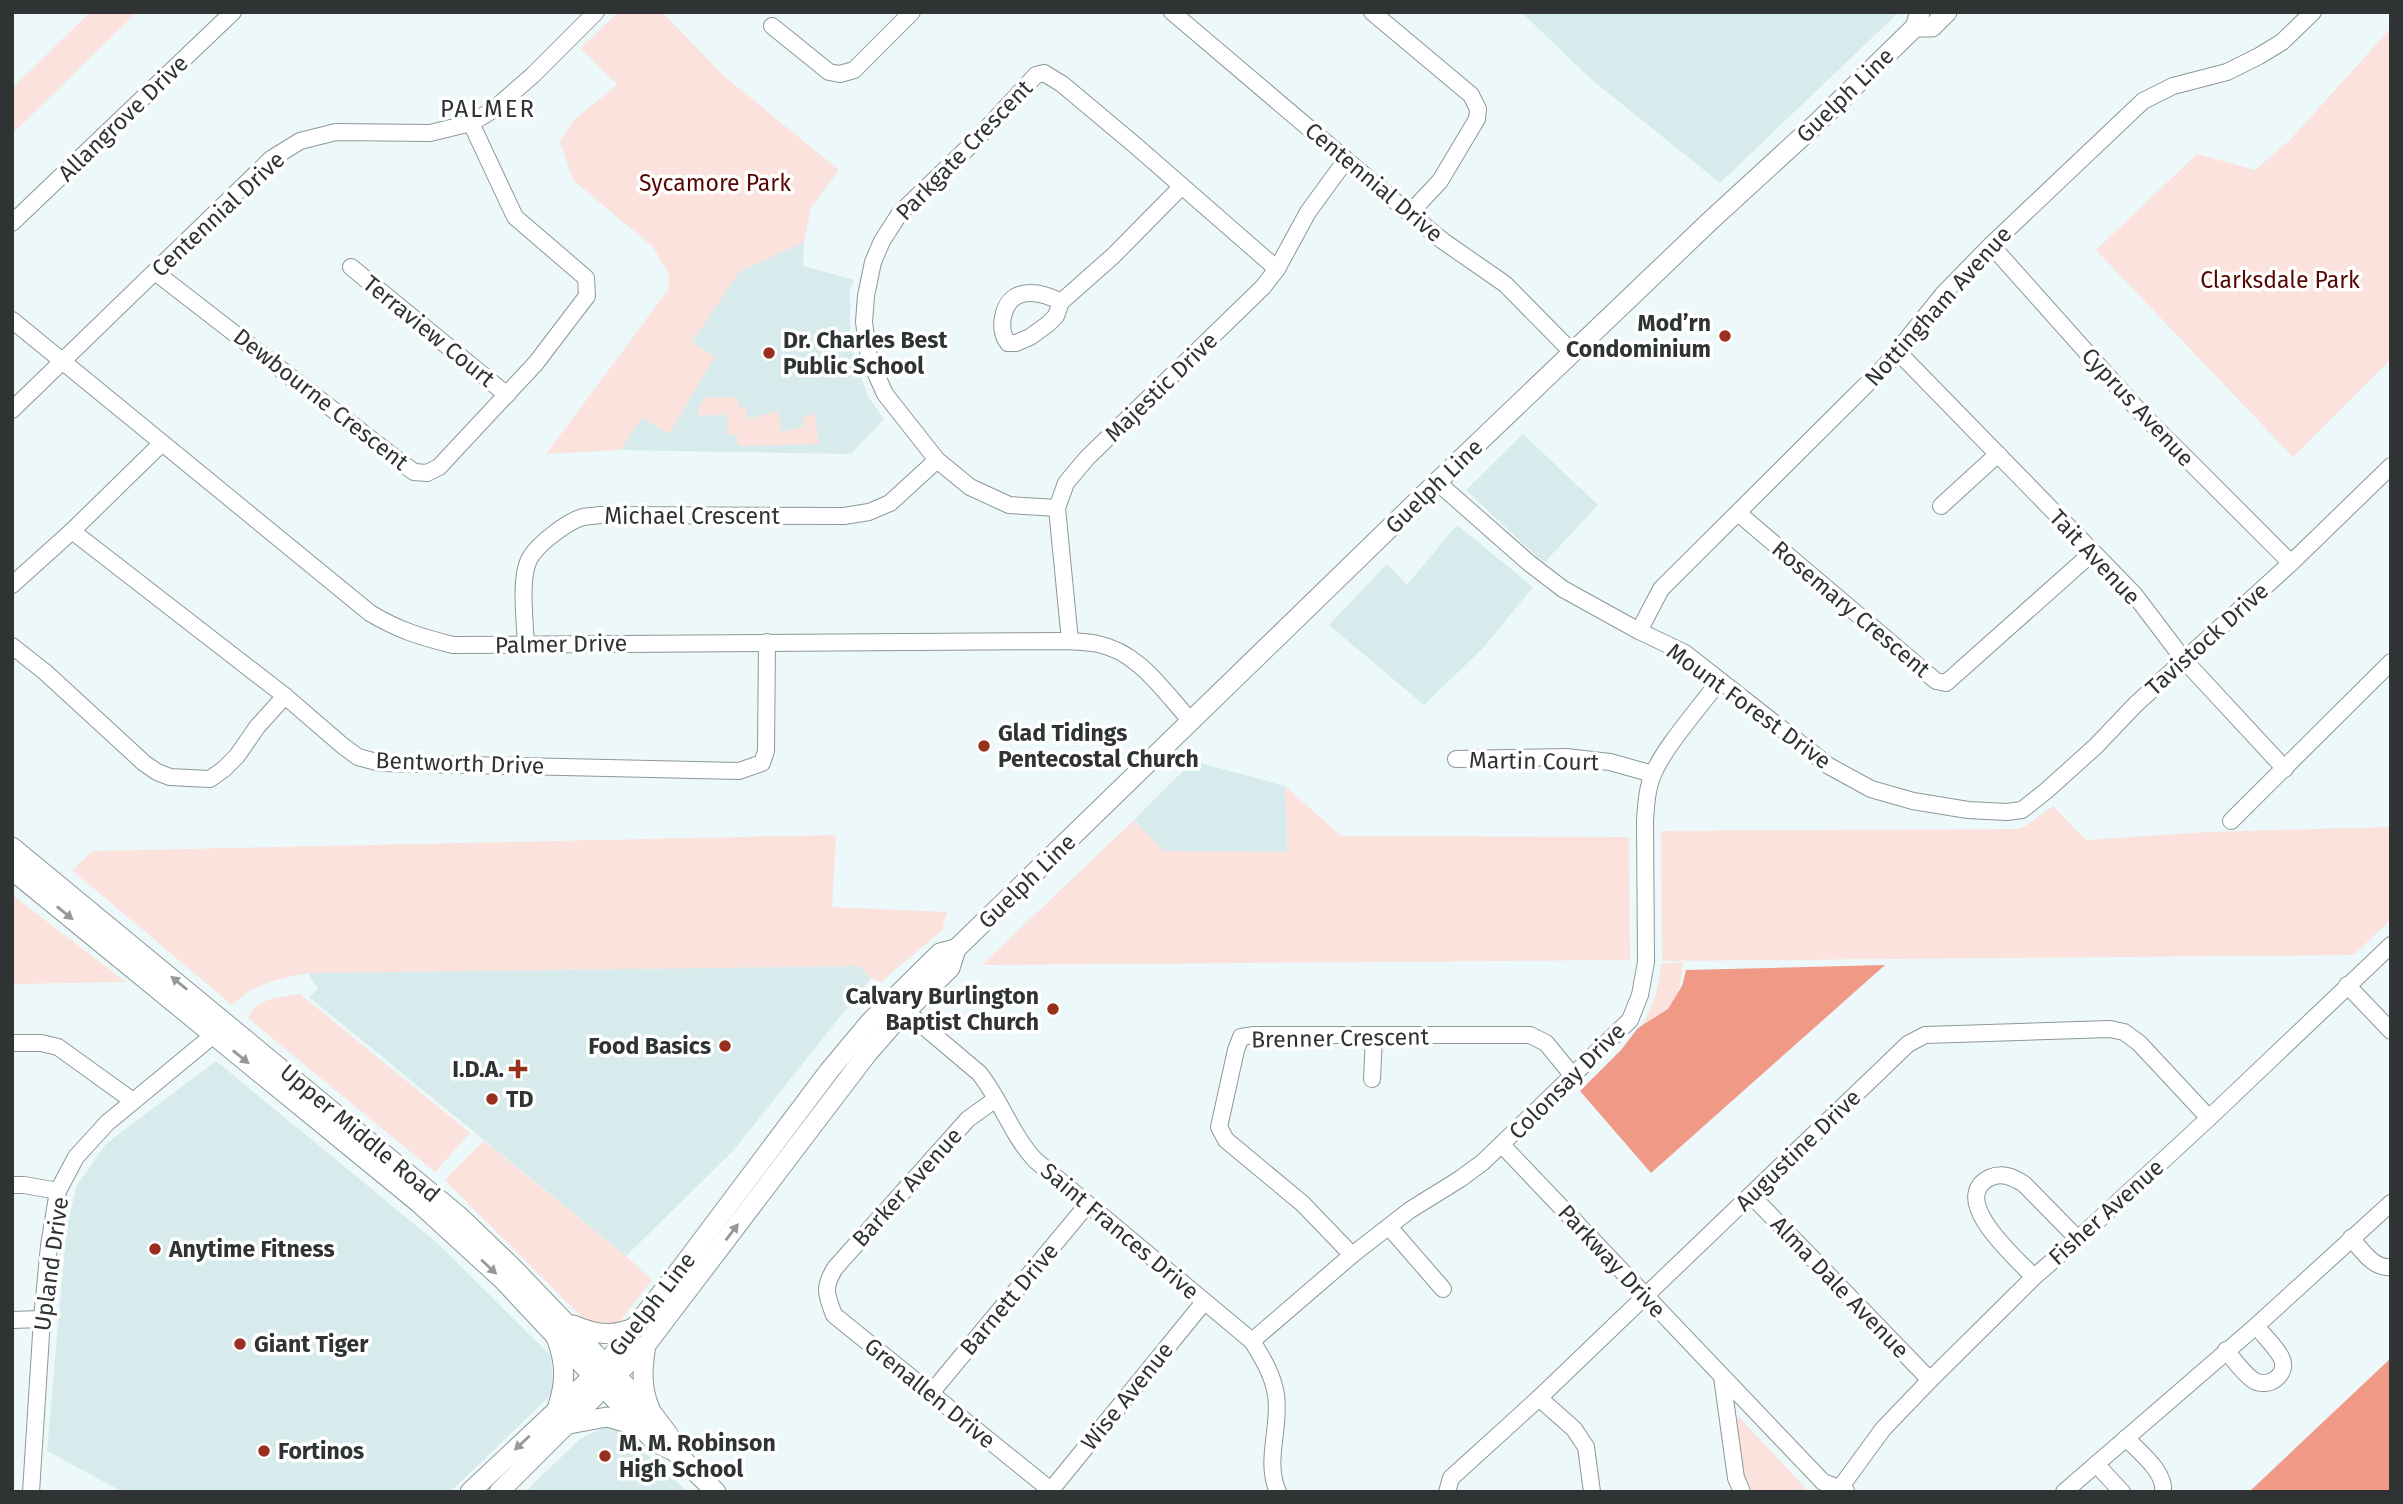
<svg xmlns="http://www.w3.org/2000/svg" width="2403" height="1504" font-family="'Fira Sans',sans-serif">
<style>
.built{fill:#d7ebec}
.green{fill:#fbe2dc}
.forest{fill:#ef9986}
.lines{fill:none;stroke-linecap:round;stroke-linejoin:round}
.minor-casing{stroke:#8d9898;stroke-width:18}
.major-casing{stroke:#8d9898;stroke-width:21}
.minor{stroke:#fff;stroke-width:16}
.major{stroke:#fff;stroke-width:19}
.oneway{fill:#979999}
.poi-dot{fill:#99301d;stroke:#fff;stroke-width:2.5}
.labels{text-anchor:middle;stroke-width:7;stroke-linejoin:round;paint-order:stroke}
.street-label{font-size:23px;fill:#2f3333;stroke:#fff}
.park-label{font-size:23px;fill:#550700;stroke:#fff}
.poi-label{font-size:23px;font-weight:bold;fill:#2f3333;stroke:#fff;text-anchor:start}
.neighbourhood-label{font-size:24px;letter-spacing:2px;fill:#2f3333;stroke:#fff}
</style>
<rect width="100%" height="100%" fill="#ecf8f9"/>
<g class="built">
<path d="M1521,12H1899L1720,183L1592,80Z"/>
<path d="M804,242L803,266L854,280L850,290V341L867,395L884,419L851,454L620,450L739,272Z"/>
<path d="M1523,434L1598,505L1544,563L1466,490Z"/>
<path d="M1457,525L1533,587L1483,648L1424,705L1329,625L1387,564L1407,585Z"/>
<path d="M1193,761L1285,786L1288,852L1164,851L1134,820Z"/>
<path d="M860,966L871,978L732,1152L626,1256L309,997L318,989L308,973Z"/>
<path d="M216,1061L436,1242L551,1356L553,1393L450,1492H123L47,1451L67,1225L77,1185L106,1144Z"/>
<path d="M605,1427L619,1429L688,1492H525L580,1439Z"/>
</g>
<g class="green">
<path d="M90,12H137L12,134V89Z"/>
<path d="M618,12H662L725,77L839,170L811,207L804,242L739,272L692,342L715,357L669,434L642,418L620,450L546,454L669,289V274L653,247L573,180L560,141L574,120L617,85L581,48Z"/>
<path d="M2391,28V117L2389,119L2391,359L2293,457L2096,250L2197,154L2255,170L2289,141Z"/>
<path d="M737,397L739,408L745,407L748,419L778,411L782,432L805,426L803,417L815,414L819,444L738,446L737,435H727L728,410L726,415H698V410L705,398Z"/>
<path d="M1285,786L1341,836L1629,837L1630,960L982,965L1134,820L1164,851L1288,852Z"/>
<path d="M2053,806L2086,840L2207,832L2391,827V919L2354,955L1662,961L1661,831L2017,829L2024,827Z"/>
<path d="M836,835L832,907L947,912L942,930L881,982L871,978L859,966L308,973C279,979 254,983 232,1005L72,870L93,851Z"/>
<path d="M12,895L126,982L12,984Z"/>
<path d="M1683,962C1679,1005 1676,1005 1641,1027C1653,1007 1659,988 1661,964Z"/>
<path d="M300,994L470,1133L435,1172L248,1018C256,997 281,998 300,994Z"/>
<path d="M484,1141L626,1256L652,1280L618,1324L590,1325L445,1180Z"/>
<path d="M1738,1416L1809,1492H1747L1745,1489L1736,1428Z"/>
</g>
<g class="forest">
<path d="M1885,965L1651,1173L1580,1091L1621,1050L1638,1028L1668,1009L1682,986L1686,970Z"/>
<path d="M2391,1358V1492H2249Z"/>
</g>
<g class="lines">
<g class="minor-casing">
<g id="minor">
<path d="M1172,12L1403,208L1443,241L1505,284L1573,353"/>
<path d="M1372,12L1471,95L1478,109L1477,119L1440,181L1410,213"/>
<path d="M772,26L829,72L840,74L854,70L912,12"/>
<path d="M12,223L233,12"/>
<path d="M1991,245L2139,411L2291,563"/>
<path d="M351,267L507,395"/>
<path d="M155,272L398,460L414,472L427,473L439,467L536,363L587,296L586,278L515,217L471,123"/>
<path d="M1061,302C1038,290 1009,286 1003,317C1001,327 1002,335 1008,343H1016L1030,337L1048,324L1056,316L1061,302L1113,256L1182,186"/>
<path d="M12,320L370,613C398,630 421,637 453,645L1070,641C1079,642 1089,642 1098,644C1139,652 1164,692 1191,721"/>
<path d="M1898,352L2134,594L2184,660L2285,769"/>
<path d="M12,410L271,159L300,141L336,132L430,133L471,123L493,110L533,75L596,12"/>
<path d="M1437,482L1529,563L1563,589L1639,631L1685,653L1829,766L1871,789L1913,801L1968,810L2007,812L2022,810L2046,791L2096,746L2136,704L2291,563L2391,466"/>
<path d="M1941,506L1998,454"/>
<path d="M1057,508L1009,505L970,487L937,460L885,394L869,358L864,322L866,296L873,262L882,241L900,213L975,141L1036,75L1044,73L1062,84L1136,146L1277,269"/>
<path d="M1738,513L1936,681L1946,683L2092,553"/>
<path d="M72,531L285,696L343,746L358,757L380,763L739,771L762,763L766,751L767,642"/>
<path d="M12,585L72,531L162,443"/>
<path d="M1639,631L1661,589L1887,364L1944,293L1991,245L2143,101L2173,86L2227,72L2259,56L2282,42L2313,12"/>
<path d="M1070,641L1057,508L1066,483L1087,458L1263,287L1277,269L1308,212L1346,160"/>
<path d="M526,645C525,623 520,581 528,562C534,546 568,521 583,517C589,516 594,516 600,515L844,516L869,512L890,503L937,460"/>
<path d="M12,646L45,672L144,763L157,772L170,777L210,779L224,769L237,756L257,727L285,696"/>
<path d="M1456,759L1566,757L1610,762L1653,774"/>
<path d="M2231,821L2391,662"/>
<path d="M2347,985L2391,1031"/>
<path d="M896,1003L979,1073C1001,1100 1011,1134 1035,1160L1252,1341C1262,1357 1273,1375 1276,1395C1281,1427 1264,1461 1278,1492"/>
<path d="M12,1043H41L58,1047L133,1101"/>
<path d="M1372,1079L1374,1036"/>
<path d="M996,1099L968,1119L835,1268C823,1288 826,1294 834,1315L1053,1492"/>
<path d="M1502,1145L1823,1482L1846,1491"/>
<path d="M12,1185H24L58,1191"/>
<path d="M1751,1195L1930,1380"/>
<path d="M1390,1228L1443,1289"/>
<path d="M2351,1238C2362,1250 2373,1269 2391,1267"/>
<path d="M1352,1255L1303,1204L1226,1140L1219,1127L1236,1050L1241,1037L1254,1035H1530L1546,1043L1573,1076"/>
<path d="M2034,1277C2017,1259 1948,1200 1989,1178C2002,1172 2013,1177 2024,1184L2078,1239"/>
<path d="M12,1320L42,1319"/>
<path d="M1252,1341L1352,1255L1410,1210L1460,1179L1483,1162L1630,1020L1640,995L1646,962L1645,821C1646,805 1647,787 1654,772C1666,745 1701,706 1719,681"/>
<path d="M2226,1350C2234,1360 2242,1372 2253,1380C2268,1390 2290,1374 2281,1357C2275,1346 2264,1336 2256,1326"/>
<path d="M1722,1377L1736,1478L1742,1492"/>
<path d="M931,1393L1087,1205"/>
<path d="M1539,1398L1574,1429L1586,1447L1592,1492"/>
<path d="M2126,1438C2139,1452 2166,1472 2163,1492"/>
<path d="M2096,1464L2122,1492"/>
<path d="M1051,1490L1204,1302"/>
<path d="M31,1492L42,1319L49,1246L58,1191L76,1157L107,1123L222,1028"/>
<path d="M1447,1492L1451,1478L1539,1398L1908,1044L1925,1035L2110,1029L2124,1032L2139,1043L2209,1118"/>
<path d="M1837,1492L1883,1429L1930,1380L2034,1277L2078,1239L2209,1118L2391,945"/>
<path d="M2064,1492L2256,1326L2391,1203"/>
</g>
</g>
<g class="major-casing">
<g id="major">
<path d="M1915,27H1932L1947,12"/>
<path d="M12,847L459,1216L512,1267L652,1413L668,1434L674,1451"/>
<path d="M12,870L419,1203L503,1280L656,1443L674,1451L716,1492"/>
<path d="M573,1325C596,1335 613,1337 636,1327"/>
<path d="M556,1337C566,1363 566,1383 557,1409"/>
<path d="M646,1345C642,1368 641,1388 650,1409"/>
<path d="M569,1424L607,1417L638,1426"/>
<path d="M470,1492L605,1365L679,1271L829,1071L870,1022L940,953L956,949"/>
<path d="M499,1492L646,1345L867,1054L893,1024L950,968L956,949L1437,482L1709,222L1818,122L1915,27L1920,12"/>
</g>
</g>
<use href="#minor" class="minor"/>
<use href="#major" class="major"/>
</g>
<defs><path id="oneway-solid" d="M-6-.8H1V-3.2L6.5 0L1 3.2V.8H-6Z" transform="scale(1.75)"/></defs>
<g class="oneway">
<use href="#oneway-solid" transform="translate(65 913) rotate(39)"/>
<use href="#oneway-solid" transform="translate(179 983) rotate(-141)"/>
<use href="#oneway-solid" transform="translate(241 1057) rotate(39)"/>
<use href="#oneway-solid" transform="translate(732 1232) rotate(-53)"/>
<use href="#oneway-solid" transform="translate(489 1267) rotate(43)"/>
<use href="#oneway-solid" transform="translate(522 1443) rotate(137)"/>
</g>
<g class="poi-dot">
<circle cx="1725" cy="336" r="7"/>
<circle cx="769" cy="353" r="7"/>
<circle cx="984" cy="746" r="7"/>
<circle cx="1053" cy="1009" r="7"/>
<circle cx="725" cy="1046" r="7"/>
<path d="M514.5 1058.5h7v7h7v7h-7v7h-7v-7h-7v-7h7z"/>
<circle cx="492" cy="1099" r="7"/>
<circle cx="155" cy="1249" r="7"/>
<circle cx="240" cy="1344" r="7"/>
<circle cx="264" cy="1451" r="7"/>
<circle cx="605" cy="1456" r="7"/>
</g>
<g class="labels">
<g class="street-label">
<text transform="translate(1845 95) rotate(-44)" y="8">Guelph Line</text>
<text transform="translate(123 118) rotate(-44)" y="8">Allangrove Drive</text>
<text transform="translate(964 150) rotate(-46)" y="8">Parkgate Crescent</text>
<text transform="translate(1374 182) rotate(40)" y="8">Centennial Drive</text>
<text transform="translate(218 214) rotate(-43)" y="8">Centennial Drive</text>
<text transform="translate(1938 306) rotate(-48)" y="8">Nottingham Avenue</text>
<text transform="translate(429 331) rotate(39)" y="8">Terraview Court</text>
<text transform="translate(1161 387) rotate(-44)" y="8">Majestic Drive</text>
<text transform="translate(321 399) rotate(38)" y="8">Dewbourne Crescent</text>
<text transform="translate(2138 407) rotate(47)" y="8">Cyprus Avenue</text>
<text transform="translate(1434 486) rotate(-44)" y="8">Guelph Line</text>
<text x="692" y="524">Michael Crescent</text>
<text transform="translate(2095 557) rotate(47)" y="8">Tait Avenue</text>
<text transform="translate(1851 609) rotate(40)" y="8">Rosemary Crescent</text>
<text transform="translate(2207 639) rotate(-42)" y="8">Tavistock Drive</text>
<text transform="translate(561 644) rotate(-1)" y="8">Palmer Drive</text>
<text transform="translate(1749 706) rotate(36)" y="8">Mount Forest Drive</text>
<text transform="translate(1534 761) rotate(1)" y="8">Martin Court</text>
<text transform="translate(460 763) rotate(2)" y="8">Bentworth Drive</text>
<text transform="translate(1027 881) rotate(-44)" y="8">Guelph Line</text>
<text transform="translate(1340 1038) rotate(-1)" y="8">Brenner Crescent</text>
<text transform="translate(1567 1081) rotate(-45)" y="8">Colonsay Drive</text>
<text transform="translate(360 1133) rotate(40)" y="8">Upper Middle Road</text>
<text transform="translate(1798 1150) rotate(-44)" y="8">Augustine Drive</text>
<text transform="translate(907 1187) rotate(-48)" y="8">Barker Avenue</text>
<text transform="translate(2106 1212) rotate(-42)" y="8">Fisher Avenue</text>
<text transform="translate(1120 1231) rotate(40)" y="8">Saint Frances Drive</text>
<text transform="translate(1612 1261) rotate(47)" y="8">Parkway Drive</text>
<text transform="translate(51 1264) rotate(-82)" y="8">Upland Drive</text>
<text transform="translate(1840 1287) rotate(46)" y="8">Alma Dale Avenue</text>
<text transform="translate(1009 1299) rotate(-50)" y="8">Barnett Drive</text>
<text transform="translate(652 1304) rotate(-52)" y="8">Guelph Line</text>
<text transform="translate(930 1393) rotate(39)" y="8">Grenallen Drive</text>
<text transform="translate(1127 1396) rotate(-51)" y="8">Wise Avenue</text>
</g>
<g class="park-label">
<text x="715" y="191">Sycamore Park</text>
<text x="2280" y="288">Clarksdale Park</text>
</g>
<g class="poi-label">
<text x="1711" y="331" text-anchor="end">Mod’rn<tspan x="1711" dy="26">Condominium</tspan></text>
<text x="783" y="348">Dr. Charles Best<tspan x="783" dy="26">Public School</tspan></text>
<text x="998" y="741">Glad Tidings<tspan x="998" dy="26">Pentecostal Church</tspan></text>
<text x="1039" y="1004" text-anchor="end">Calvary Burlington<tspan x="1039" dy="26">Baptist Church</tspan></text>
<text x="711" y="1054" text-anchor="end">Food Basics</text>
<text x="504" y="1077" text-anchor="end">I.D.A.</text>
<text x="506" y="1107">TD</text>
<text x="169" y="1257">Anytime Fitness</text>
<text x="254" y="1352">Giant Tiger</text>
<text x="619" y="1451">M. M. Robinson<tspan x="619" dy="26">High School</tspan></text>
<text x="278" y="1459">Fortinos</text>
</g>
<g class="neighbourhood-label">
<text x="488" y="117">PALMER</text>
</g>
</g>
<rect width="2403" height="1504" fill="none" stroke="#2f3333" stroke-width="28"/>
</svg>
